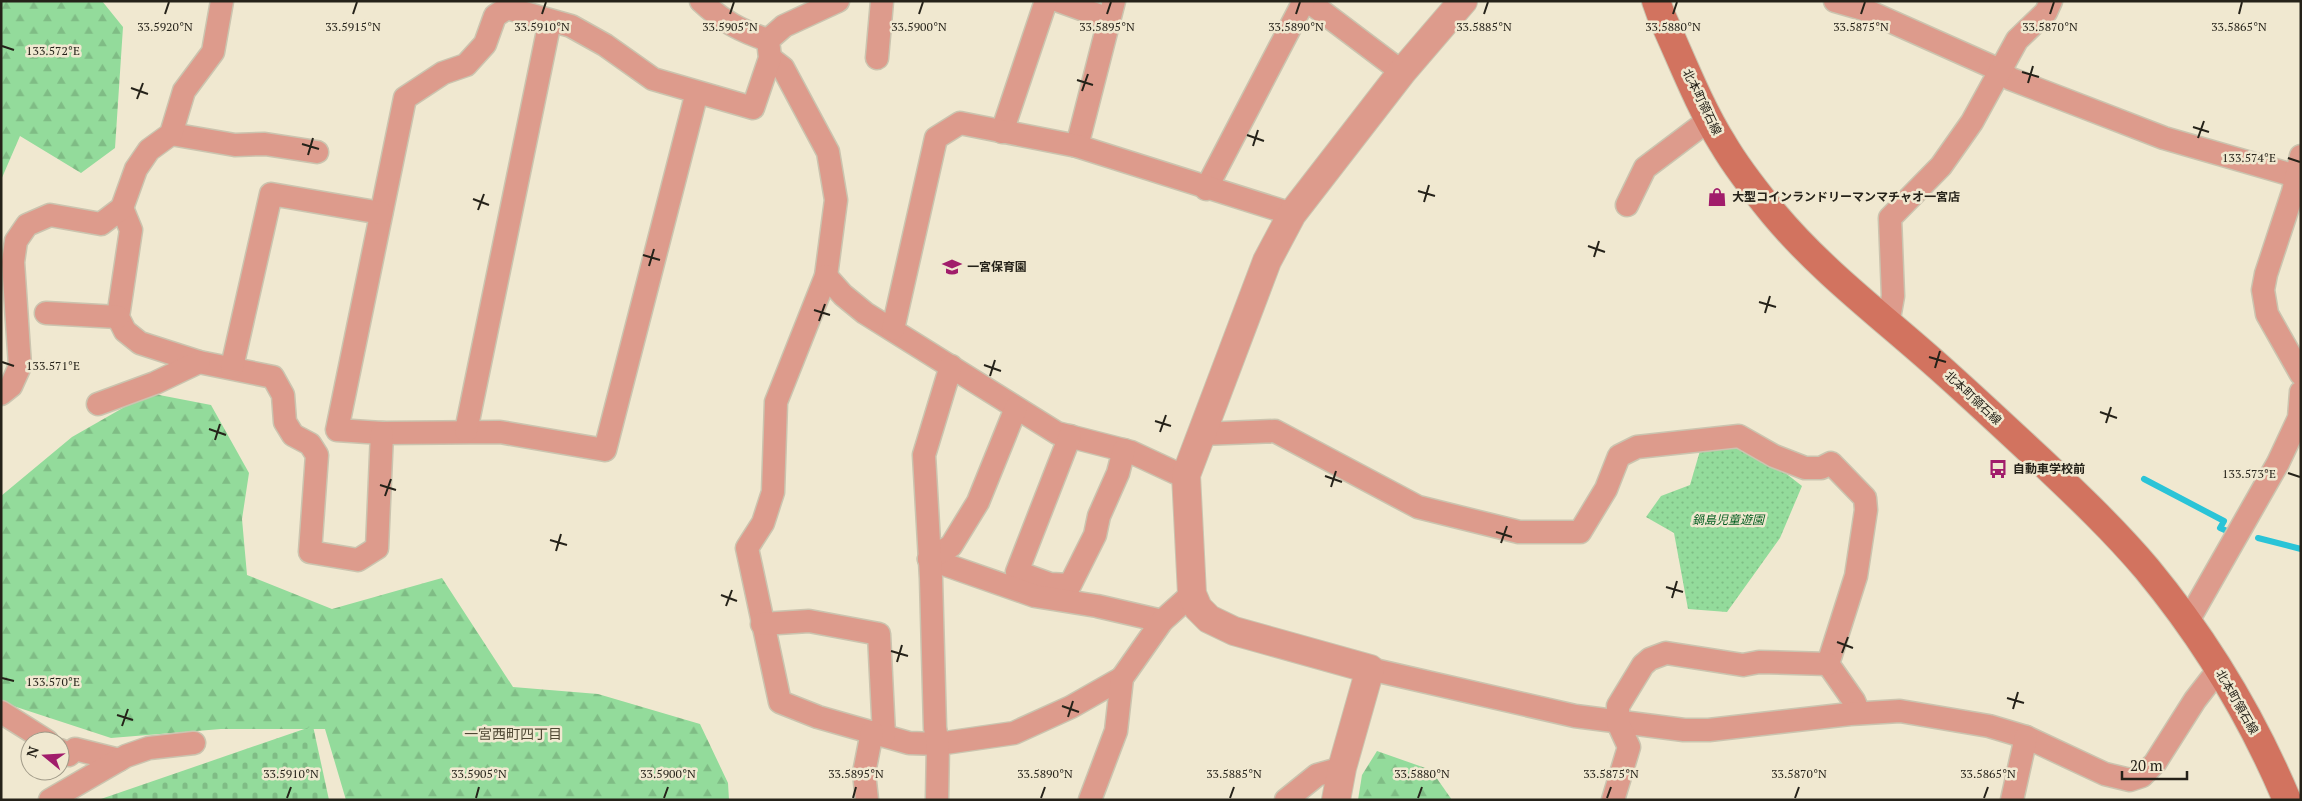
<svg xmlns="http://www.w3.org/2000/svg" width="2302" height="801" font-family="'PT Serif','Noto Sans JP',serif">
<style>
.grass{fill:url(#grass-dots)}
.forest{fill:url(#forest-firs)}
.cemetery{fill:url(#cemetery-stones)}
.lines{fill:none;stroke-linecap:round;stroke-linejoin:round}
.stream{stroke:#2ac4d7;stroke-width:6}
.minor-casing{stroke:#cbc4af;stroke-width:25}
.tertiary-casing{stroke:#cbc4af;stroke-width:30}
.secondary-casing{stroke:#cbc4af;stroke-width:30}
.minor{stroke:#dd9b8c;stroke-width:22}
.tertiary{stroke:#dd9b8c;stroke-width:28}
.secondary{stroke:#d2735f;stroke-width:28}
.ticks{fill:none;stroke:#252219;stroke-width:2}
.labels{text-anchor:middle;stroke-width:5;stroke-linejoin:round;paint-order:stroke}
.street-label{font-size:12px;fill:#252219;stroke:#f0e8d0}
.poi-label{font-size:12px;font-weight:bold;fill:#252219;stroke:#f0e8d0;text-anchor:start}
.park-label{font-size:12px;font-style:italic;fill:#025d1f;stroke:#f0e8d0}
.neighbourhood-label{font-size:14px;fill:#4f4934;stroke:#f0e8d0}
.ticks-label{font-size:12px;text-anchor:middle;fill:#252219;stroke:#f0e8d0;stroke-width:5;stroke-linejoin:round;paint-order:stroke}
</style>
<defs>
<pattern id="grass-dots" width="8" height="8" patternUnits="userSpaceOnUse" patternTransform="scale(1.25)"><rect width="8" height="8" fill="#93db9b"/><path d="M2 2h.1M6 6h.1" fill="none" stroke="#7fbc85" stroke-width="1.8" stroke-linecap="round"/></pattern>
<pattern id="forest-firs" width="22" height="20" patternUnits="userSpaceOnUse" patternTransform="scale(1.25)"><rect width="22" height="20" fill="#93db9b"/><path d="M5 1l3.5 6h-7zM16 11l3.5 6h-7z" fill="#7fbc85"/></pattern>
<pattern id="cemetery-stones" width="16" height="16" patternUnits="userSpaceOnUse" patternTransform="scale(1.25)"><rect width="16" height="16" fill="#93db9b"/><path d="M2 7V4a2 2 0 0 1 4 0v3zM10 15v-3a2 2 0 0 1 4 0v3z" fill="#7fbc85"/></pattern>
</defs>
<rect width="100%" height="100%" fill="#f0e8d0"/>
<path class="grass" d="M1704,437L1746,449L1779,468L1802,486L1780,538L1727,612L1688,609L1674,533L1646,517L1661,496L1690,485Z"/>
<g class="forest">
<path d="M1,1H102L123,27L115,148L81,173L20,136L1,180Z"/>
<path d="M149,393L211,405L249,473L242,519L247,575L332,609L442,578L513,687L598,694L700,724L728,783L729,800H346L325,729H221L111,738L1,702V496L72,437Z"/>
<path d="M1377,751L1431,770L1452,800H1358L1362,775Z"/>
</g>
<path class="cemetery" d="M313,726L329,800H98Z"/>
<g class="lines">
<g class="stream">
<path d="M2144,479L2224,521L2220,528L2227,531"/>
<path d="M2258,538L2301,549"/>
</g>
<g class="minor-casing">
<g id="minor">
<path d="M701,1C722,21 741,31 768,40"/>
<path d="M1059,1L1109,19"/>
<path d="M1308,1L1402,72"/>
<path d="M1835,1L1863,9L1993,67L2011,79L2164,138L2296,176"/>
<path d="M770,58L783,68L828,152L836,200L826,276L776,402L773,492L763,523L747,548L780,702L818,717L909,743L938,744L1014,733L1071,707L1122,678"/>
<path d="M877,58L882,1"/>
<path d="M697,92L605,450L500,432L382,433L337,430L405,98L443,73L466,65L485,44L495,16L507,8L571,26L605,45L653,79L753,108L770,58L768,40L784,26L838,1"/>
<path d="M1002,132L1046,1"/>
<path d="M171,134L235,145L265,144L317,152"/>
<path d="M1077,146L1114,1"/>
<path d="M2301,156L2293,192L2266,274L2263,290L2267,314L2301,374"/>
<path d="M1206,189L1304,1"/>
<path d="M1627,205L1645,168L1710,119"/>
<path d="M122,208L131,230L118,317L125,331L140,343L199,362L273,377L283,395L285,422L293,435L310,444L317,455L310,552L358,560L377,548L382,433"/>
<path d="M826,276L843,295L865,313L1057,433L1131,452L1174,472L1186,475"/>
<path d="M46,313L118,317"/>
<path d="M1888,324L1893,296L1890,218L1941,166L1972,122L2017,40L2046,12L2051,1"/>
<path d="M893,329L936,138L960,123L1077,146L1292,214"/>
<path d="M232,367L271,194L381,213"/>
<path d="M1,394L11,386L20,366L13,262L16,241L27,225L50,215L101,224L122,208L136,169L149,150L171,134L184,91L213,52L222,1"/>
<path d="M98,404L155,383L199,362"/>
<path d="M466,431L550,21"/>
<path d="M1202,434L1275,431L1418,507L1519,532H1580L1606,489L1619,456L1637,447L1739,436L1774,456L1805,468H1821L1831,463L1865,498L1866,510L1856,576L1828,664L1854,701L1859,713"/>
<path d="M1070,436L1017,572L1050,584L1070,585L1095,535L1099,516L1118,473L1124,450"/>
<path d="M929,559L1035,596L1097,606L1162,621"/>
<path d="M929,559L951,546L978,502L1016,408"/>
<path d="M2188,621L2278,463L2299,418L2301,392"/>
<path d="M762,624L809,621L879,634L884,735"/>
<path d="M1370,669L1575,716L1684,730H1709L1850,714L1900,711L1989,726L2026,737L2105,774L2130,780L2142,776L2155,763L2195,700L2219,669"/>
<path d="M1,712L47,741"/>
<path d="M60,750L69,755L75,749L119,760"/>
<path d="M50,800L126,756L149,748L194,743"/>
<path d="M867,800L864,773L872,732"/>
<path d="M937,800L938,744L935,728L931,578L924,455L951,366"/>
<path d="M1090,800L1116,731L1122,678L1162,621L1192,594"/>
<path d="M1286,800L1317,775L1342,768"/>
<path d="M1613,800L1629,747L1618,723V706L1643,665L1650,659L1666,653L1743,665L1759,662L1828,664"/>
<path d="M2012,800L2026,737"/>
</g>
</g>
<g class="tertiary-casing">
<path id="tertiary" d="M1336,800L1342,768L1370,669L1234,631L1209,619L1198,608L1192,594L1186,475L1267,261L1292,214L1402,72L1463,1"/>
</g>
<g class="secondary-casing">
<path id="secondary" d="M1656,1L1661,15C1681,58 1698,104 1723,144C1737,168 1756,192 1774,214C1825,275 1891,323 1950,377C1980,404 2010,432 2040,460C2077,495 2114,530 2147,569C2204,638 2252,717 2287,800"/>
</g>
<use href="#minor" class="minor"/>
<use href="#tertiary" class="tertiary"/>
<use href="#secondary" class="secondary"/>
</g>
<path class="ticks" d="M165,14L169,2M353,14L357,2M542,14L546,2M730,14L734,2M919,14L923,2M1107,14L1111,2M1296,14L1300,2M1484,14L1488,2M1673,14L1677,2M1861,14L1865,2M2050,14L2054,2M2239,14L2242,2M2,46L14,50M2022,72L2039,77M1077,80L1093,85M2028,83L2033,66M131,88L148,94M1082,91L1088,74M137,99L143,83M2193,127L2209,132M1247,135L1264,141M2198,138L2204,121M302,144L319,149M1253,146L1258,130M308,155L313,138M2288,158L2300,162M1418,191L1435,196M473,199L489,205M1424,202L1429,185M478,210L484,194M1588,246L1605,252M643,255L660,260M1594,257L1599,241M649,266L654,249M1759,302L1776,307M814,310L830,315M1765,313L1770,296M819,321L825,304M1929,357L1946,362M2,362L14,366M984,365L1001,371M1935,368L1940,351M990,376L995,360M2100,412L2117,418M1155,421L1171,426M2106,423L2111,407M209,429L226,435M1160,432L1166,415M215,440L220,424M2288,473L2300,477M1325,476L1342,482M380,485L396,490M1331,487L1336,471M385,496L391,479M1496,532L1512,537M550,540L567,545M1501,543L1507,526M556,551L561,534M1666,587L1683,592M721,595L737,601M1672,598L1677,581M726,606L732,590M1837,642L1853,648M891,651L908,656M1842,653L1848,637M897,662L902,645M2,678L14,681M2007,698L2024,703M1062,706L1079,712M2013,709L2018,692M117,715L133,720M1068,717L1073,701M122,726L128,709M287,798L291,787M476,798L479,787M664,798L668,787M853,798L856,787M1041,798L1045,787M1230,798L1234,787M1418,798L1422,787M1607,798L1611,787M1795,798L1799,787M1984,798L1988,787"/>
<defs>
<g id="shop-bare" transform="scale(1.5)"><path d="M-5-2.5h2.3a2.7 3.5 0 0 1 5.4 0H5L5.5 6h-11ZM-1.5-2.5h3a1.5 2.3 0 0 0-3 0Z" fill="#a11d6b" stroke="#f0e8d0" stroke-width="2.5" paint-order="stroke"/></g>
<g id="school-bare" transform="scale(1.5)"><path d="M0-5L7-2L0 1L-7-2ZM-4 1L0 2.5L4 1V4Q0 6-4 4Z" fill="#a11d6b" stroke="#f0e8d0" stroke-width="2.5" paint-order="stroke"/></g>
<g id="bus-bare" transform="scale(1.5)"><path d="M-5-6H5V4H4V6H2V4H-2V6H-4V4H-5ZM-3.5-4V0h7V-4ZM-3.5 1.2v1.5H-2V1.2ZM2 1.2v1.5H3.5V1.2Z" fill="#a11d6b" stroke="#f0e8d0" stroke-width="2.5" paint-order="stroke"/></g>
</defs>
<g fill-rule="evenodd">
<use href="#shop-bare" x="1717" y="197"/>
<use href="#school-bare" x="952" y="267"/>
<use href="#bus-bare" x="1998" y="469"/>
</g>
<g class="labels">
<g class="street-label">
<text transform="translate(1702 102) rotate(64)" y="4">北本町領石線</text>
<text transform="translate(1973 398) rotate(43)" y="4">北本町領石線</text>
<text transform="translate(2237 702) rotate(60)" y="4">北本町領石線</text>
</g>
<g class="poi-label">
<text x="1732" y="201">大型コインランドリーマンマチャオ一宮店</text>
<text x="967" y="271">一宮保育園</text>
<text x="2013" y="473">自動車学校前</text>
</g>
<g class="park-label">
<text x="1728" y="524">鍋島児童遊園</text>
</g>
<g class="neighbourhood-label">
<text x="513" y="739">一宮西町四丁目</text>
</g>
</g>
<g class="ticks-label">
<text x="165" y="31">33.5920°N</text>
<text x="353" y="31">33.5915°N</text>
<text x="542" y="31">33.5910°N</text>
<text x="730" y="31">33.5905°N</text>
<text x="919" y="31">33.5900°N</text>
<text x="1107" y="31">33.5895°N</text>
<text x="1296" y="31">33.5890°N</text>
<text x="1484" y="31">33.5885°N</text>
<text x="1673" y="31">33.5880°N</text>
<text x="1861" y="31">33.5875°N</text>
<text x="2050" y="31">33.5870°N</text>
<text x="2239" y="31">33.5865°N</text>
<text x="53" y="55">133.572°E</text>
<text x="2249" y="162">133.574°E</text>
<text x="53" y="370">133.571°E</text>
<text x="2249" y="478">133.573°E</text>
<text x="53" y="686">133.570°E</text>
<text x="291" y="778">33.5910°N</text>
<text x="668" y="778">33.5900°N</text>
<text x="856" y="778">33.5895°N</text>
<text x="1234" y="778">33.5885°N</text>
<text x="1422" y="778">33.5880°N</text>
<text x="1611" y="778">33.5875°N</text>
<text x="1799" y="778">33.5870°N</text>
<text x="1988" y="778">33.5865°N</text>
<text x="479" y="778">33.5905°N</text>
<text x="1045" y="778">33.5890°N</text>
</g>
<rect width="2302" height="801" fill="none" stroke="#252219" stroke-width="5"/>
<g transform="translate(45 756) rotate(288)"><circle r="24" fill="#f0e8d0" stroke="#9f9987"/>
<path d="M0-4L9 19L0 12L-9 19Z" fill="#a11d6b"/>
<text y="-8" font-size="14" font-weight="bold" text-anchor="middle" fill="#252219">N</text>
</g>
<path d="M2122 771v8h65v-8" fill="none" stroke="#252219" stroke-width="2.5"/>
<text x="2130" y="771" font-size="15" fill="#252219" stroke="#f0e8d0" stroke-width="4" paint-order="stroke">20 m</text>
</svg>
